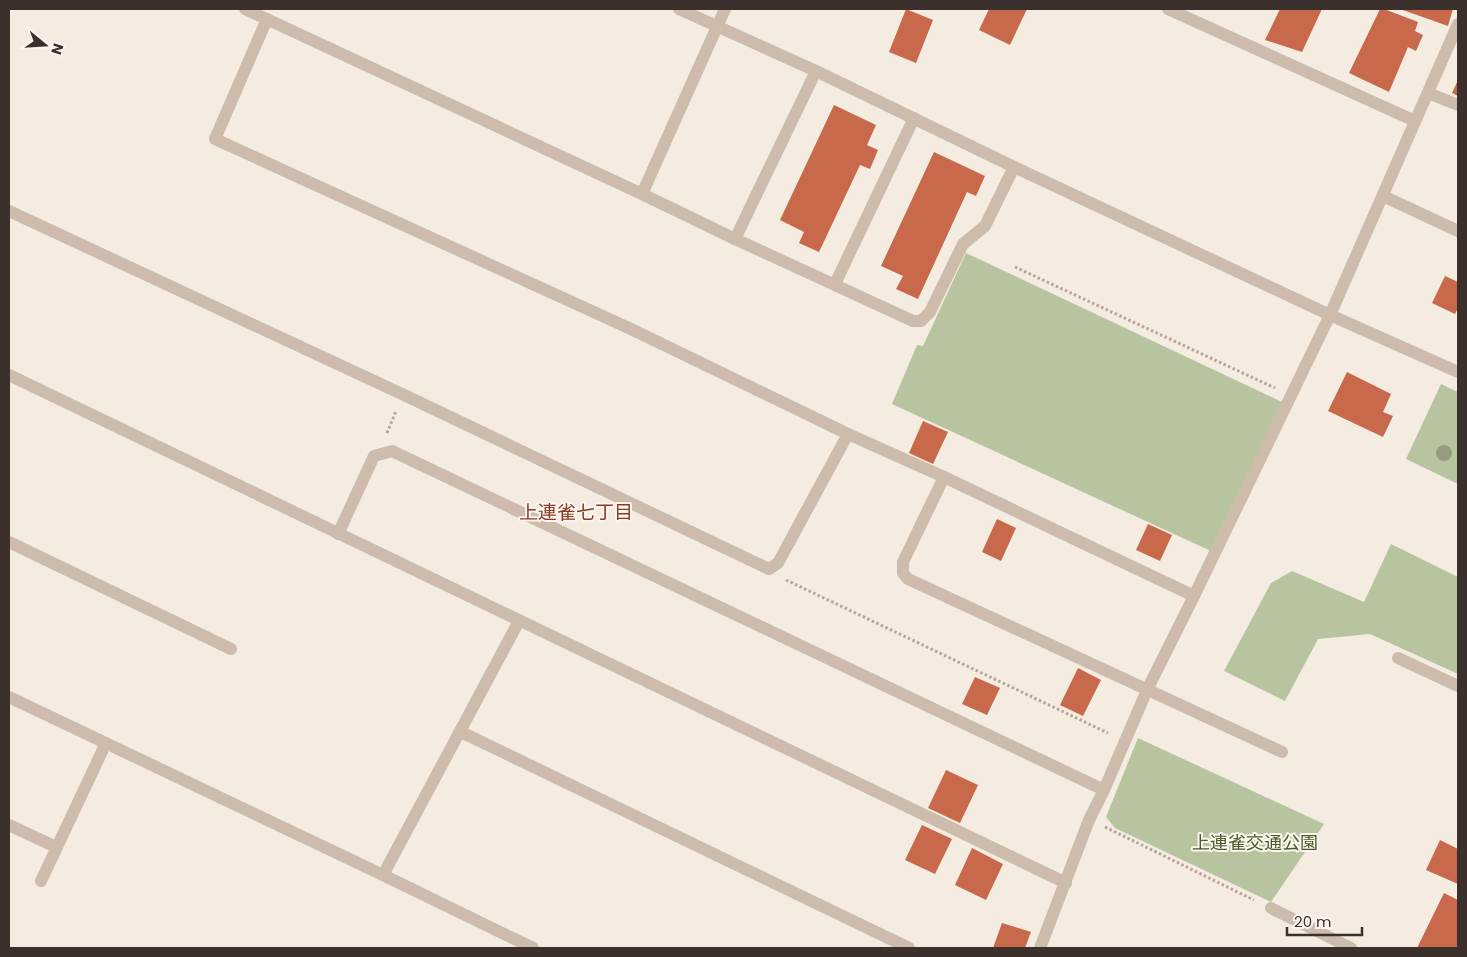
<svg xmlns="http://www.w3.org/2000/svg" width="1467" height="957" font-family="Poppins,'Noto Sans JP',sans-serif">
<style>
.green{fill:#b8c4a0}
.building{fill:#c8694b}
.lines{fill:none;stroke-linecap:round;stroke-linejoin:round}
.path{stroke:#b9a596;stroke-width:3;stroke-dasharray:2.5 2.5;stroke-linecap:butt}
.minor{stroke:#cdbbac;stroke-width:12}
.tree{fill:#969b7f}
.labels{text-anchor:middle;stroke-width:4;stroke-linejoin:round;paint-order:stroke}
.park-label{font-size:18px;fill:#4a5a2e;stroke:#fbf5ee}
.neighbourhood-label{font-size:19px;fill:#8c3b22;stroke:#fbf5ee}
</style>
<rect width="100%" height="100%" fill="#f4ebe1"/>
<g class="green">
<path d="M966,253L1282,402L1213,552L892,404L917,345L923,346Z"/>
<path d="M1441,384L1458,392V484L1406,459Z"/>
<path d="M1391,544L1458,577V674L1370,634L1318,639L1285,701L1224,671L1271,583L1292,571L1364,602Z"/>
<path d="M1138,738L1324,824L1271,902L1115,828L1106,817Z"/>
</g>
<g class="building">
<path d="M906,9L933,20L916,63L889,52Z"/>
<path d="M989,9H1027L1010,45L979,30Z"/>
<path d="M1280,9H1322L1302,52L1265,40Z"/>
<path d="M1380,9H1384L1418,22L1415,31L1423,35L1416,51L1408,47L1389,92L1349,73Z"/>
<path d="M1400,9H1453L1448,26Z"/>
<path d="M1458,80V96L1452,93Z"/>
<path d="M834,105L876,125L867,145L878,150L870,169L860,165L819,252L799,243L804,232L780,220Z"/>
<path d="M934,152L985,176L976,196L967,192L918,299L896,289L903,276L881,266Z"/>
<path d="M1445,276L1458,282V308L1455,314L1432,303Z"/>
<path d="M1347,372L1391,394L1383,412L1393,416L1383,437L1328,411Z"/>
<path d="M923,421L948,432L933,464L909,453Z"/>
<path d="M997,519L1016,528L1001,561L982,552Z"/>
<path d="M1148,524L1172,535L1160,561L1136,550Z"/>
<path d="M1078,668L1101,680L1083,716L1060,705Z"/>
<path d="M975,677L1000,688L987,715L962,704Z"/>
<path d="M946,770L978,785L960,823L928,808Z"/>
<path d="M922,825L952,839L935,874L905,860Z"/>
<path d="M1440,840L1458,849V884L1426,870Z"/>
<path d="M972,848L1003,864L986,900L955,885Z"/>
<path d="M1444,893L1458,900V948H1417Z"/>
<path d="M1002,923L1031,932L1025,948H993Z"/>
</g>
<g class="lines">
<g class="path">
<path d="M1015,267L1275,388"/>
<path d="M387,433L396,411"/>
<path d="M786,580L1108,733"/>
<path d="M1105,827L1254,900"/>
</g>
<g class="minor">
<path d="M245,9L642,194L725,9"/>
<path d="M679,9L816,71L1014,167L1330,315L1458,372"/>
<path d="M1168,9L1415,121"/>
<path d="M267,19L215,139L631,329L848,434L944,477L1194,596"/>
<path d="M1428,93L1458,105"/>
<path d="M642,194L735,239L913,321H921L930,312L963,244L985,226L1014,167"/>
<path d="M1383,196L1458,231"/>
<path d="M9,211L402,394L769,569L778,563L848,434"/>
<path d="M735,239L816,71"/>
<path d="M835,284L914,118"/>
<path d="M9,375L1066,883"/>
<path d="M944,477L903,562V573L908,579L1282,752"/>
<path d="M338,534L374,456L392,451L1104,790"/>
<path d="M9,542L231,649"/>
<path d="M1398,658L1458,686"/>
<path d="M9,697L383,875L533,948"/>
<path d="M461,732L909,948"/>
<path d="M9,825L56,847"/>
<path d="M383,875L519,621"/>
<path d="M41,881L106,743"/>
<path d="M1271,908L1351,948"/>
<path d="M1040,948L1089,820L1104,790L1147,690L1194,596L1330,315L1458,24"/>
</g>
</g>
<circle class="tree" cx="1444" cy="453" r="8"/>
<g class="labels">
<g class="park-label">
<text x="1255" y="849">上連雀交通公園</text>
</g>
<g class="neighbourhood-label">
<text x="576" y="519">上連雀七丁目</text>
</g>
</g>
<rect width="1467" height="957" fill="none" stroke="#3b302b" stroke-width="20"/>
<g transform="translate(45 45) rotate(108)" stroke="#fbf5ee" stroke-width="4" paint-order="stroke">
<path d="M0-4L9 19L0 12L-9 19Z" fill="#3b302b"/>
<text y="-8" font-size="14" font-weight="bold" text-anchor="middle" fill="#3b302b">N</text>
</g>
<path d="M1287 927v8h75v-8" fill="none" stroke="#3b302b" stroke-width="2.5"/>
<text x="1294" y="927" font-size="15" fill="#3b302b" stroke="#fbf5ee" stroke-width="4" paint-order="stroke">20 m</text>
</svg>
